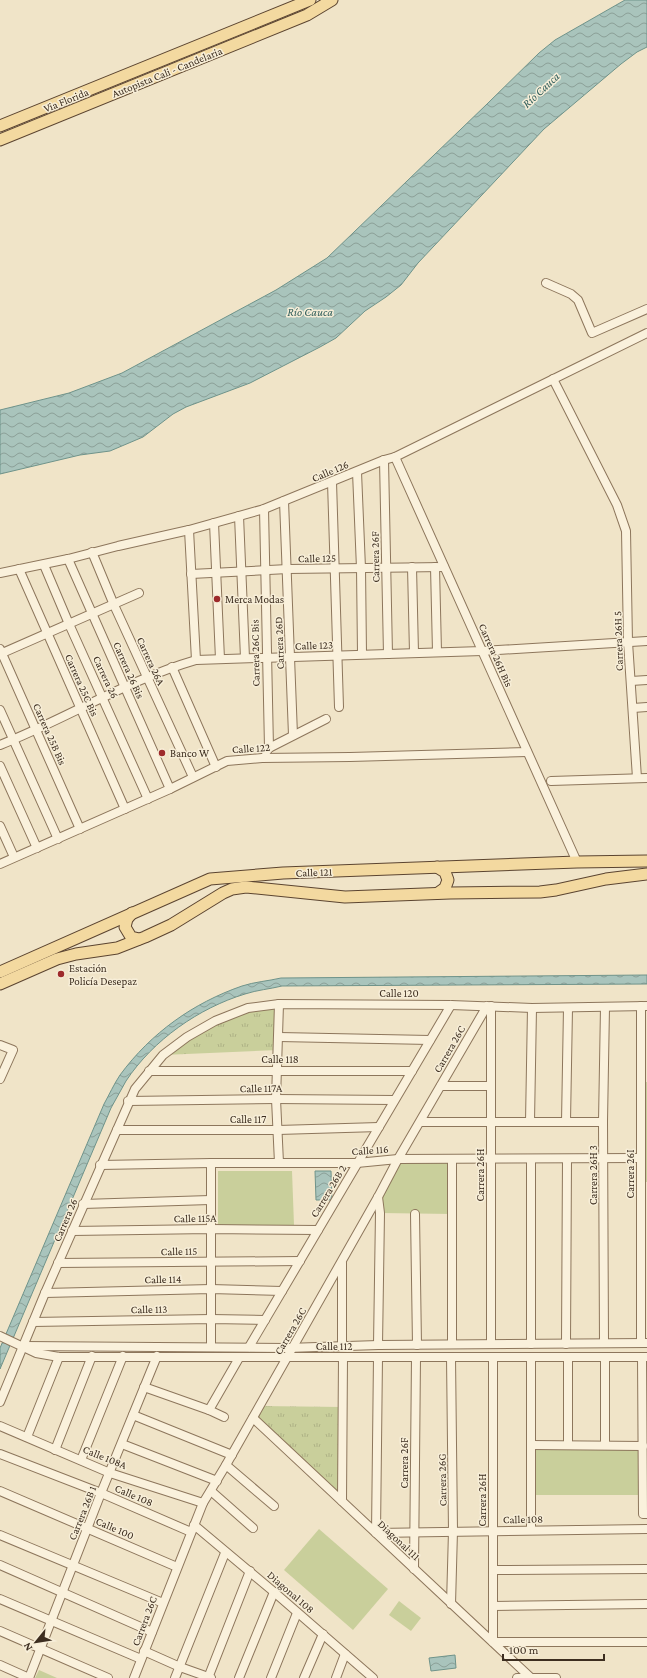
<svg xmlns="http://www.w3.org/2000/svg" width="647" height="1678" font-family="'Crimson Pro',serif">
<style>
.grass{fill:url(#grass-tufts)}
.green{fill:#c9cf9b}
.water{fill:url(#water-waves);stroke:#6f938a}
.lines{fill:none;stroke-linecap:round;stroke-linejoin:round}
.minor-casing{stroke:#8d765c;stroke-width:10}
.major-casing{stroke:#5b4430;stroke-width:13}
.minor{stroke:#faf1dc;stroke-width:8}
.major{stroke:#f3d9a0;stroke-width:11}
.poi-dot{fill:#9e2a2b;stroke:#f7eed8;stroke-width:1.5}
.labels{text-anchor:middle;stroke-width:3;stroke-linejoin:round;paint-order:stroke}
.street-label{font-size:11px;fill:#3d2e20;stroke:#f7eed8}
.poi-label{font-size:11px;fill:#3d2e20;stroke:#f7eed8;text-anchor:start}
.water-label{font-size:12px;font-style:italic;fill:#2f5d5a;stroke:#f7eed8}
</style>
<defs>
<pattern id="grass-tufts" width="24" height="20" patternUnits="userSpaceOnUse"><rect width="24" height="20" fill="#c9cf9b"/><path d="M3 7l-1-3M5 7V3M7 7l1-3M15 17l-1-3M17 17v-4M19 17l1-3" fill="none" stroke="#aeb285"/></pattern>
<pattern id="water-waves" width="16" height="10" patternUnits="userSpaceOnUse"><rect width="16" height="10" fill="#a9c4bc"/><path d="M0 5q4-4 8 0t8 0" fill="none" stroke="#8ba098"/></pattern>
</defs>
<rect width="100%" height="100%" fill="#f0e4c8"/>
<g class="grass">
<path d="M279,1004L278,1050L163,1055L187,1037L248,1008Z"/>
<rect x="641" y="1082" width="6" height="100"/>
<path d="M260,1406L343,1407L342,1501L253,1418Z"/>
</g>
<g class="green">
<path d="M398,1159H452V1214L380,1213L378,1197Z"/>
<path d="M218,1171H292L294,1225H218Z"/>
<path d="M536,1449H638L639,1495H536Z"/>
<path d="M319,1529L388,1589L353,1630L284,1570Z"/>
<path d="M399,1601L421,1618L411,1631L389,1615Z"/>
<path d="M39,1670L57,1678H35Z"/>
</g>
<g class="water">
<path d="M625,0H647V47L637,52L621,64L544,129L418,263L401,285L386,297L365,311L336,338L320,347L250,383L186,407L173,414L143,437L110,451L80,455L0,474V410L69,393L122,373L276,290L327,258L487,104L539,53L555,40Z"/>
<path d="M647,975V984L282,986C270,989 257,990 245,994C199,1008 153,1040 126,1081C121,1090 116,1099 111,1108L0,1369V1348L104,1104C109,1095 114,1084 120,1075C151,1033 193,1003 242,986C254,982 268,981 281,978Z"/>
<path d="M315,1171H331L332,1200H316Z"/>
<path d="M455,1655L456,1668L431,1671L429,1658Z"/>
</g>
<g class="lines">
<g class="minor-casing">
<g id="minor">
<path d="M546,283L571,294L578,300L592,333L647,309"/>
<path d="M553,379L617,505L626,531L628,642L637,778"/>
<path d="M395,457L577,862"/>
<path d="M384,460L388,654"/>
<path d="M357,472L361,568L362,654"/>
<path d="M332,482L339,707"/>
<path d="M284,501L293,735"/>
<path d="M264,509L269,748"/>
<path d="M239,516L245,658"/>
<path d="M214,523L220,659"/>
<path d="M189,530L196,660"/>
<path d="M92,552L114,605L193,777"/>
<path d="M68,559L170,789"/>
<path d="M44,565L69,624L148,799"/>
<path d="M412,567L414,653"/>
<path d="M435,567L437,652"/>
<path d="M19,569L125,809"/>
<path d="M0,573L68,559L118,546L189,530L264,509L384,460L395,457L647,333"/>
<path d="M191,574L288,569L444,567"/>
<path d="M0,649L80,829"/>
<path d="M0,654L139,593"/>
<path d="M172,667L216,767"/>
<path d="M631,681L647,680"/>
<path d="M633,708L647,707"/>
<path d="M0,710L58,839"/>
<path d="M0,745C66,719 127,680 196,660L482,651L647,641"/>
<path d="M266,752L269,748L326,719"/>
<path d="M0,766L37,848"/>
<path d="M551,781L647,778"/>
<path d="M0,826L14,857"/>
<path d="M0,864L170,789L227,761L262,758L350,757L527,752"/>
<path d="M279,1037L430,1040"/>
<path d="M0,1045L13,1050L0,1079"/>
<path d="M149,1071H412"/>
<path d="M441,1086H491"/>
<path d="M128,1101L276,1099L394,1100"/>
<path d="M421,1122H603"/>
<path d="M530,1122L532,1008"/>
<path d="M566,1122L568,1008"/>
<path d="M117,1130H278L379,1127"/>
<path d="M452,1159V1344"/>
<path d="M279,1163L276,1099L279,1004"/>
<path d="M100,1165L211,1163H357L398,1159L641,1158"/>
<path d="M378,1197L380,1213L378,1345"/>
<path d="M83,1204L210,1200"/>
<path d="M415,1214L417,1345"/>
<path d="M72,1231L210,1229L318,1230"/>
<path d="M58,1263L300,1261"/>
<path d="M342,1263V1345"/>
<path d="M45,1293L211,1289L282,1291"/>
<path d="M33,1322L211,1319L265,1320"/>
<path d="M0,1336L36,1353L59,1357H647"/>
<path d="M604,1343L603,1122L605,1007"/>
<path d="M641,1343V1006"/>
<path d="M491,1344V1006"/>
<path d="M531,1344V1159"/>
<path d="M566,1344L567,1159"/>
<path d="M24,1346L287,1348L378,1345L647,1343"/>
<path d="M211,1347V1163"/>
<path d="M249,1347L451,1005"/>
<path d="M378,1357L376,1533L647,1529"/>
<path d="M451,1357L453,1531L451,1604"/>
<path d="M493,1357V1642H647"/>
<path d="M531,1357V1530"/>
<path d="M568,1357V1445"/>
<path d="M642,1357L643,1514H647"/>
<path d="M144,1387L209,1410L224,1417"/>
<path d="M0,1402L45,1293L135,1089L163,1055L187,1037L215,1021L248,1008L279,1004L451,1005L532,1008L647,1006"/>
<path d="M209,1410L239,1358"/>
<path d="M133,1415L232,1455"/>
<path d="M253,1418L531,1678"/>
<path d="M0,1426L110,1473L203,1503"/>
<path d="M27,1437L59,1357"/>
<path d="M122,1444L217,1481"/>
<path d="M532,1445L643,1446"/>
<path d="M605,1445V1357"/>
<path d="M55,1450L92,1356"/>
<path d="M0,1454L101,1493L191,1532"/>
<path d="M81,1460L123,1356"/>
<path d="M226,1465L274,1506"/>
<path d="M0,1491L177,1567"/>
<path d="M211,1491L253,1528"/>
<path d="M342,1501L343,1357"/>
<path d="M194,1525L274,1592L373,1678"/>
<path d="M0,1535L163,1603"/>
<path d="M0,1565L152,1632"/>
<path d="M414,1569L416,1357"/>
<path d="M493,1570L647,1569"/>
<path d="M0,1599L141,1659"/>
<path d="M493,1606L647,1604"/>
<path d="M0,1631L108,1678"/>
<path d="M144,1651L180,1667L211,1678"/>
<path d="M0,1665L29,1678"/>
<path d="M29,1678L101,1493L157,1356"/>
<path d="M134,1678L203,1503L226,1465L378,1197L398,1159L487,1006"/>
<path d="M175,1678L225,1553"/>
<path d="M208,1678L250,1571"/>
<path d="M239,1678L274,1592"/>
<path d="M271,1678L297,1613"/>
<path d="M304,1678L323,1634"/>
<path d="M336,1678L345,1654"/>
<path d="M517,1678H556"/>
</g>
</g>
<g class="major-casing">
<g id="major">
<path d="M0,126L310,0"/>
<path d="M0,140L307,15L332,0"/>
<path d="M437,867L445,872L448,880L445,888L438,893"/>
<path d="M132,913L127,919L125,927L131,937L139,939"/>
<path d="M0,972L210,879L283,873L577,862L647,861"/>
<path d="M0,984L57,959L76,954L117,948L145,937L171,925L223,893L232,889L246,887L345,897L450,893L540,892L556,890L606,879L647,874"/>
</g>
</g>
<use href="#minor" class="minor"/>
<use href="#major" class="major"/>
</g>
<g class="poi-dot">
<circle cx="217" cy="599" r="4"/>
<circle cx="162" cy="753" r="4"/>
<circle cx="61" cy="974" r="4"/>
</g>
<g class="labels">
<g class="street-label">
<text transform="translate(167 72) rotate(-22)" y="4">Autopista Cali - Candelaria</text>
<text transform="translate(66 100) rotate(-22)" y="4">Via Florida</text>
<text transform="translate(330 471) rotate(-23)" y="4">Calle 126</text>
<text transform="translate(375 557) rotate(-91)" y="4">Carrera 26F</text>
<text transform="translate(317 558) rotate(-1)" y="4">Calle 125</text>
<text transform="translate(618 641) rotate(-92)" y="4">Carrera 26H 5</text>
<text transform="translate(279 643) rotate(-92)" y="4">Carrera 26D</text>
<text transform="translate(314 645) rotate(-2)" y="4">Calle 123</text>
<text transform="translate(255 653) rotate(-91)" y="4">Carrera 26C Bis</text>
<text transform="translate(496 655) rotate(66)" y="4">Carrera 26H Bis</text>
<text transform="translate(151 661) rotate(65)" y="4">Carrera 26A</text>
<text transform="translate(129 670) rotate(66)" y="4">Carrera 26 Bis</text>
<text transform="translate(106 677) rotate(65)" y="4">Carrera 26</text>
<text transform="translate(82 685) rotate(66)" y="4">Carrera 25C Bis</text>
<text transform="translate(50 734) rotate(66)" y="4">Carrera 25B Bis</text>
<text transform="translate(251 748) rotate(-4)" y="4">Calle 122</text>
<text transform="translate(314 872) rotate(-2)" y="4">Calle 121</text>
<text x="399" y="997">Calle 120</text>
<text transform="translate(449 1049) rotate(-60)" y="4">Carrera 26C</text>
<text x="280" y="1063">Calle 118</text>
<text transform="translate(261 1088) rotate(-1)" y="4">Calle 117A</text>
<text x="248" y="1123">Calle 117</text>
<text transform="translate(370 1150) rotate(-4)" y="4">Calle 116</text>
<text transform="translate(630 1174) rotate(-90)" y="4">Carrera 26I</text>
<text transform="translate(480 1175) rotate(-90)" y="4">Carrera 26H</text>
<text transform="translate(593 1175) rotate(-90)" y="4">Carrera 26H 3</text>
<text transform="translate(328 1191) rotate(-59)" y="4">Carrera 26B 2</text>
<text transform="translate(195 1218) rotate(-1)" y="4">Calle 115A</text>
<text transform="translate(65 1220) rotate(-67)" y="4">Carrera 26</text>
<text transform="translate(179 1251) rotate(-1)" y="4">Calle 115</text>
<text transform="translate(163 1279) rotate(-1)" y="4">Calle 114</text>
<text transform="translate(149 1309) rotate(-1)" y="4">Calle 113</text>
<text transform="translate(290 1331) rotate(-60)" y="4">Carrera 26C</text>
<text x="334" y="1350">Calle 112</text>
<text transform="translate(105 1457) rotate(22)" y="4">Calle 108A</text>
<text transform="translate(404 1463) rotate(-90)" y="4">Carrera 26F</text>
<text transform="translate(442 1480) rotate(-91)" y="4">Carrera 26G</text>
<text transform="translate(134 1495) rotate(23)" y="4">Calle 108</text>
<text transform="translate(482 1500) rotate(-90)" y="4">Carrera 26H</text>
<text transform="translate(82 1513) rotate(-68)" y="4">Carrera 26B 1</text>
<text transform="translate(523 1519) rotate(-1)" y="4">Calle 108</text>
<text transform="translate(115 1528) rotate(23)" y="4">Calle 100</text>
<text transform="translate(399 1540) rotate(43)" y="4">Diagonal 111</text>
<text transform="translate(291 1592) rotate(41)" y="4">Diagonal 108</text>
<text transform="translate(144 1621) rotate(-69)" y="4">Carrera 26C</text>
</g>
<g class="poi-label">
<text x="225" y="603">Merca Modas</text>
<text x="170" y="757">Banco W</text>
<text x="69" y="972">Estación<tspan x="69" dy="13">Policía Desepaz</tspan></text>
</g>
<g class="water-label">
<text transform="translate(541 90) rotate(-43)" y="4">Río Cauca</text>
<text x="310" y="316">Río Cauca</text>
</g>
</g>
<g transform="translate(36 1642) rotate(240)" stroke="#f7eed8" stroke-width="3" paint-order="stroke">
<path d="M0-3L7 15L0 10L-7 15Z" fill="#3d2e20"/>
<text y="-6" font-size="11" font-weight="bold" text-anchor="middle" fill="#3d2e20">N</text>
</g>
<path d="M503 1654v6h101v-6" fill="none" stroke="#3d2e20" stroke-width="2"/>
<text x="509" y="1654" font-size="12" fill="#3d2e20" stroke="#f7eed8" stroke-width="3" paint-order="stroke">100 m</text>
</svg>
